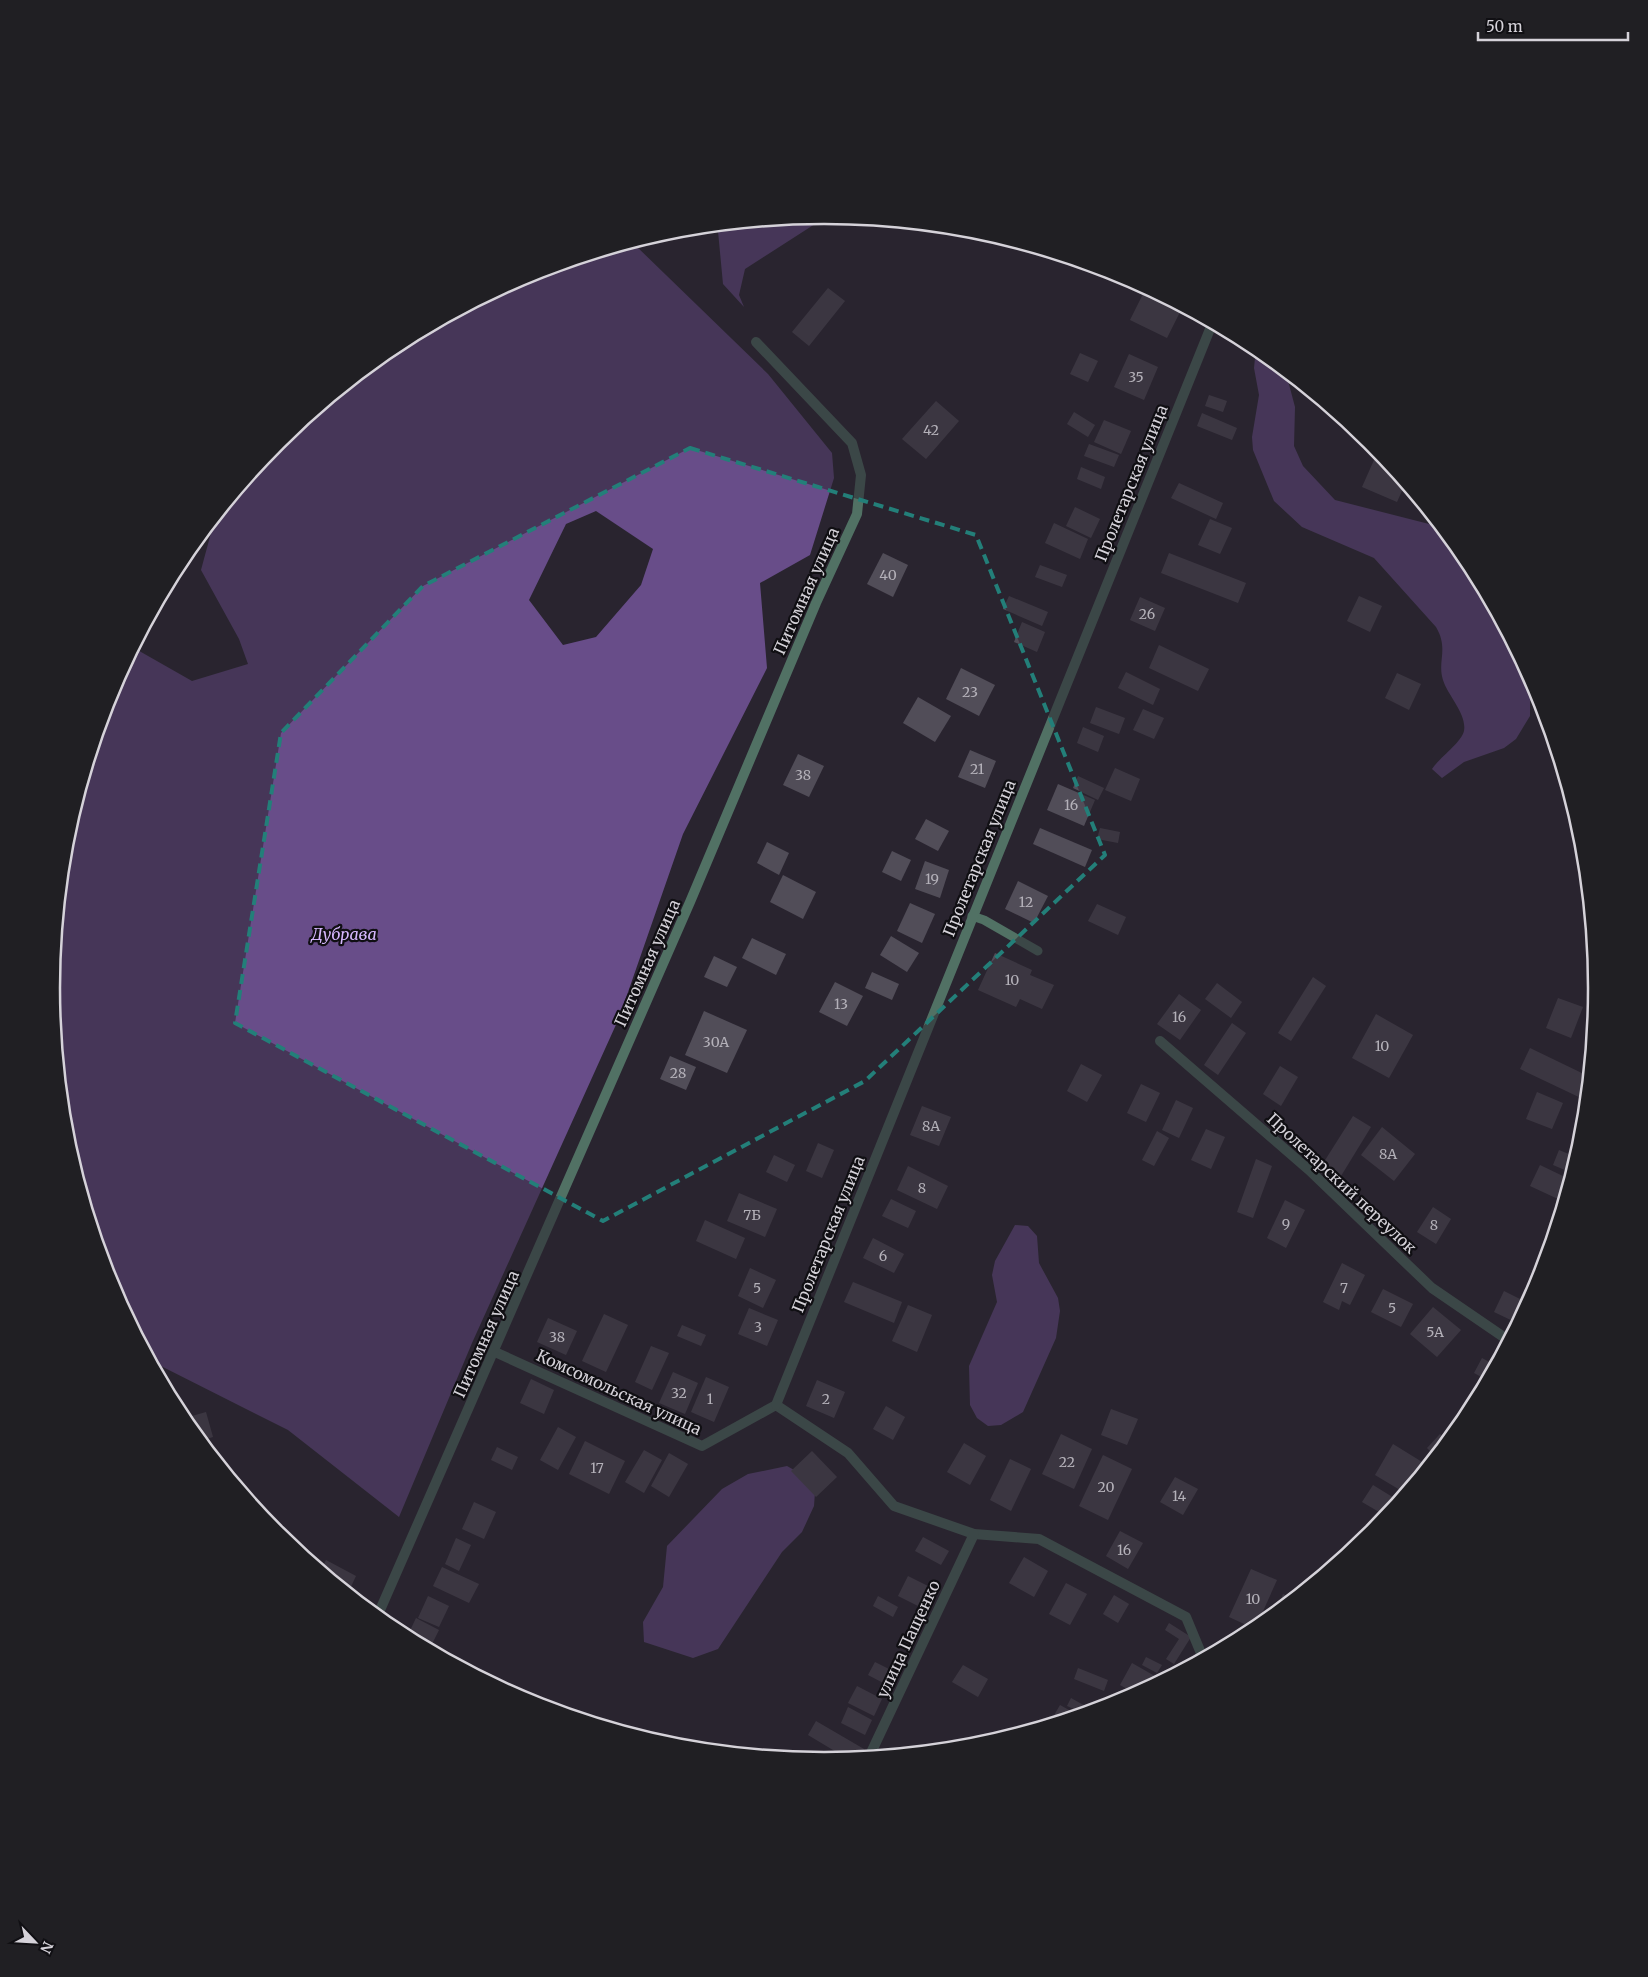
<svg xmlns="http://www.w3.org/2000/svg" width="1648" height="1977" font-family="Merriweather,serif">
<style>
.forest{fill:#684d89;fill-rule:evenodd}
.building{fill:#514d58}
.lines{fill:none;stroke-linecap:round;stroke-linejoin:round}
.service{stroke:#517164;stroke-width:9}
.minor{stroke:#517164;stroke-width:10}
.marked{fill:none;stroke:#237f79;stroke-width:4;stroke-dasharray:10 6;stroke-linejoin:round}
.labels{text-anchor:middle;stroke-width:4.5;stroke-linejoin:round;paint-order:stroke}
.number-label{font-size:14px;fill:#b4b1b9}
.street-label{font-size:16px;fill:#d5d2d9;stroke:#100f13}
.park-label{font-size:16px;font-style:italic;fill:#d5b7fd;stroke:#100f13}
.rim{fill:none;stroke:#d5d2d9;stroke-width:2.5}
</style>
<rect width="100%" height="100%" fill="#29242f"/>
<g class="forest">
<path d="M823,216L815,224L745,269L739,295L744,307L723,284L718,231L721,226Z"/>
<path d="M633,243L768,374L832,453L834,478L810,555L760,583L767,668L683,834L619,1018L472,1343L399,1517L288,1430L151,1361L110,1284L66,1139L51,988L66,837L110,693L134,648L192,681L248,664L239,639L201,570L215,518L278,442L395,346L529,274ZM596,511L653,549L641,585L596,637L563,645L529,600L566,524Z"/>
<path d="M1256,348L1286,373L1295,407L1294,446L1303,466L1335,500L1433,525L1444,532L1467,559L1536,689L1530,702V716L1516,739L1504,748L1464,762L1442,778L1432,769C1440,757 1461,743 1464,731C1467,714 1448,696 1443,680C1437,661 1449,649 1436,627L1374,558L1302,527L1274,501L1253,450L1252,437L1259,395L1254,368Z"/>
<path d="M1015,1225L1028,1226L1037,1236L1039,1263L1058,1298L1060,1311L1056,1338L1023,1412L1001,1425L988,1426L977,1418L970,1405L969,1366L997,1302L992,1275L995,1261Z"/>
<path d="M787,1466L810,1479L815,1492L814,1506L802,1532L782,1552L718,1649L693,1658L644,1642L643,1622L663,1587L667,1546L722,1489L748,1474Z"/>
</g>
<g class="building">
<path d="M828,288L845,301L809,346L792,332Z"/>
<path d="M1146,288L1182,308L1167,338L1130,320Z"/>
<path d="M1080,353L1098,361L1088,382L1070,374Z"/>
<path d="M1129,354L1158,367L1144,400L1114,387Z"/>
<path d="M1209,395L1227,401L1223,412L1205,406Z"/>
<path d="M936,401L959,421L926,459L902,439Z"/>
<path d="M1074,412L1095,425L1088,437L1067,424Z"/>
<path d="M1202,413L1237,428L1232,440L1197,426Z"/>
<path d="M1104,420L1131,431L1121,454L1094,442Z"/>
<path d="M1089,444L1119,455L1114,467L1084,456Z"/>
<path d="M1378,451L1405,484L1397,502L1362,487Z"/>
<path d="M1081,467L1105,477L1101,489L1077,479Z"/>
<path d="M1179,483L1223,503L1216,519L1171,498Z"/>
<path d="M1075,507L1100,519L1091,538L1066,526Z"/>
<path d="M1210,519L1232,528L1220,554L1198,545Z"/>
<path d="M1054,523L1088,539L1080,559L1045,543Z"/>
<path d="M883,553L908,565L893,597L867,584Z"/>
<path d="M1169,553L1246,583L1238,603L1161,573Z"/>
<path d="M1040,565L1067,575L1062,587L1035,577Z"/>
<path d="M1009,596L1048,612L1042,626L1003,609Z"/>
<path d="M1359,596L1382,606L1370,632L1347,621Z"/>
<path d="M1140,597L1165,608L1155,631L1130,620Z"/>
<path d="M1022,622L1045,632L1037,652L1014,642Z"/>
<path d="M1159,645L1209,669L1198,691L1149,668Z"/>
<path d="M961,668L995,685L979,716L946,699Z"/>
<path d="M1126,672L1160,689L1153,705L1118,688Z"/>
<path d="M1397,673L1421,684L1409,710L1385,698Z"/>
<path d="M918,697L951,716L935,742L903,723Z"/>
<path d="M1096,707L1125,718L1119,734L1090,723Z"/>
<path d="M1143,709L1164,718L1154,739L1133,730Z"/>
<path d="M1083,727L1104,736L1098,752L1077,743Z"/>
<path d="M970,750L996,761L985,788L958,777Z"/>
<path d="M798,754L824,766L809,797L783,785Z"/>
<path d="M1115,768L1140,779L1131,801L1105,790Z"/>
<path d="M1078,776L1104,788L1098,800L1073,788Z"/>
<path d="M1058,784L1095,800L1084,826L1047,810Z"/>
<path d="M926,819L949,831L938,851L915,839Z"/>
<path d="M1040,828L1092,850L1085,867L1033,844Z"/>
<path d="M1100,828L1120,832L1118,843L1097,839Z"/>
<path d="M767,842L789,853L779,875L757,863Z"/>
<path d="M892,851L911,860L901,881L882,872Z"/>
<path d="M925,861L949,870L940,898L915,889Z"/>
<path d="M783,875L816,892L803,919L770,902Z"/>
<path d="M1018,881L1048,896L1034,923L1005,909Z"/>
<path d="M910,903L935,914L922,943L897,931Z"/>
<path d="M1097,904L1126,917L1118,935L1088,921Z"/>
<path d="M891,936L919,953L907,972L880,955Z"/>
<path d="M752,938L786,954L776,975L742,958Z"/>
<path d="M995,953L1032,970L1030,975L1054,985L1042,1009L1020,999L1016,1007L978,990Z"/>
<path d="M714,956L737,967L727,987L704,977Z"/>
<path d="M872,972L899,984L892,1000L865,988Z"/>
<path d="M1313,977L1326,986L1291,1041L1278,1033Z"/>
<path d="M835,982L863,996L847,1026L819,1012Z"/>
<path d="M1217,983L1242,1002L1231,1018L1205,999Z"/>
<path d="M1179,994L1201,1010L1180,1040L1157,1024Z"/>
<path d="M1558,998L1583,1007L1571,1038L1546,1028Z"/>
<path d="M704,1011L747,1030L727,1073L685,1055Z"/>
<path d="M1376,1014L1413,1035L1389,1078L1352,1058Z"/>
<path d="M1232,1023L1246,1033L1218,1075L1204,1065Z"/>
<path d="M1530,1048L1588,1076L1583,1099L1520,1069Z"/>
<path d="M670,1056L696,1067L686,1090L660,1079Z"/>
<path d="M1081,1064L1102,1075L1087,1102L1067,1091Z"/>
<path d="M1280,1066L1298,1077L1281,1106L1263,1094Z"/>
<path d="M1141,1084L1160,1093L1146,1122L1127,1113Z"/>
<path d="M1537,1092L1563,1103L1552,1129L1526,1119Z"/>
<path d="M1176,1100L1193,1108L1179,1138L1162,1130Z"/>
<path d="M922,1106L951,1117L939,1146L910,1135Z"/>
<path d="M1353,1116L1371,1127L1341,1176L1322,1165Z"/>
<path d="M1382,1127L1415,1154L1394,1181L1361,1155Z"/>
<path d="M1206,1129L1225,1137L1211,1169L1191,1160Z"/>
<path d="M1157,1131L1169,1138L1154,1166L1142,1160Z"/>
<path d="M818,1143L834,1150L822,1178L806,1171Z"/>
<path d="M1559,1150L1576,1157L1572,1173L1553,1165Z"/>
<path d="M774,1155L795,1165L787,1182L766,1172Z"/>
<path d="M1256,1159L1272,1166L1253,1218L1237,1212Z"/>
<path d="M1540,1165L1567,1178L1558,1199L1530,1186Z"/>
<path d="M908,1166L948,1186L937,1209L897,1190Z"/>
<path d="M739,1193L777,1209L765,1237L727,1221Z"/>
<path d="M891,1199L916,1211L908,1228L882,1216Z"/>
<path d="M1285,1200L1305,1210L1286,1248L1267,1238Z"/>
<path d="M1433,1207L1451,1219L1436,1244L1417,1232Z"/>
<path d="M705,1220L745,1238L736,1259L696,1241Z"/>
<path d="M873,1238L904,1254L894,1273L863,1258Z"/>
<path d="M1342,1263L1365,1275L1350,1305L1342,1301L1339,1310L1323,1302Z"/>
<path d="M750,1268L776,1280L763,1308L738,1296Z"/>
<path d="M853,1282L902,1302L894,1323L844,1302Z"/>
<path d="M1383,1289L1413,1304L1401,1327L1371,1312Z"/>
<path d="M1504,1291L1528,1303L1517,1323L1494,1312Z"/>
<path d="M908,1305L932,1315L917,1352L892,1341Z"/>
<path d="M1433,1307L1461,1330L1437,1357L1410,1334Z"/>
<path d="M749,1308L778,1320L767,1346L738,1334Z"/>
<path d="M604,1314L628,1325L606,1372L582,1361Z"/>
<path d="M548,1318L577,1331L566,1355L537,1342Z"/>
<path d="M682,1325L706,1335L701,1346L677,1336Z"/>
<path d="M651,1346L669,1353L652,1390L635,1382Z"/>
<path d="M1482,1358L1495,1365L1487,1380L1474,1373Z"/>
<path d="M673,1372L698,1383L685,1414L659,1403Z"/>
<path d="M706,1377L729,1387L714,1422L691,1412Z"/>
<path d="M531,1379L554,1390L544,1414L520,1403Z"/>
<path d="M817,1380L845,1392L834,1418L806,1406Z"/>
<path d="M886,1406L905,1417L893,1440L873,1429Z"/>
<path d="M1111,1409L1138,1419L1127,1445L1101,1435Z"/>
<path d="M206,1412L213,1437L200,1441L192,1416Z"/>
<path d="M558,1427L576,1437L558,1470L540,1460Z"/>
<path d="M1061,1434L1092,1449L1074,1489L1042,1474Z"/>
<path d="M1440,1434L1448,1441L1435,1456L1427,1448Z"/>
<path d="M585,1441L625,1461L609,1494L569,1474Z"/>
<path d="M964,1443L986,1456L970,1485L947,1472Z"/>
<path d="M1393,1444L1427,1465L1405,1493L1375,1475Z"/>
<path d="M497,1447L518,1457L512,1470L491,1460Z"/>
<path d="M644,1450L662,1460L644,1493L625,1482Z"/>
<path d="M812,1451L837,1477L816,1497L791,1471Z"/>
<path d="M669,1453L688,1464L669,1497L651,1486Z"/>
<path d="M1103,1455L1132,1469L1108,1520L1079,1506Z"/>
<path d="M1010,1459L1031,1469L1011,1511L990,1500Z"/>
<path d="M1175,1477L1198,1489L1183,1515L1160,1502Z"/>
<path d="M1373,1485L1399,1501L1386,1516L1362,1502Z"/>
<path d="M474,1502L496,1512L484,1539L462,1529Z"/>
<path d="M1120,1531L1143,1543L1128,1569L1106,1556Z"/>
<path d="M923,1537L949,1551L941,1565L915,1551Z"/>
<path d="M456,1538L471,1545L459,1571L445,1564Z"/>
<path d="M1024,1557L1048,1571L1034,1597L1009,1583Z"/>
<path d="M326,1560L356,1576L348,1593L321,1570Z"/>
<path d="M442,1567L479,1584L469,1603L433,1586Z"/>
<path d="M1251,1569L1277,1580L1255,1629L1229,1617Z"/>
<path d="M908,1576L930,1587L920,1607L898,1596Z"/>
<path d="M1066,1583L1087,1594L1070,1625L1049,1614Z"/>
<path d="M1283,1594L1293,1598L1276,1613Z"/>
<path d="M1114,1595L1129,1604L1118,1623L1103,1614Z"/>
<path d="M428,1596L449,1606L439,1627L418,1618Z"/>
<path d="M878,1596L898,1607L893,1617L873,1606Z"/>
<path d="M416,1618L439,1630L430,1648L407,1637Z"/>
<path d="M1169,1623L1191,1637L1174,1664L1166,1659L1179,1639L1165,1630Z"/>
<path d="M1146,1657L1162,1665L1157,1673L1142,1665Z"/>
<path d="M875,1662L895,1672L889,1686L868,1675Z"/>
<path d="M1132,1663L1160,1679L1158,1682L1136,1694L1120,1685Z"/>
<path d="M963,1665L988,1679L978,1697L952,1682Z"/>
<path d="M1078,1668L1108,1680L1104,1691L1074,1679Z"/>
<path d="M857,1686L882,1699L874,1716L848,1703Z"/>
<path d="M1113,1697L1122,1701L1108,1706Z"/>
<path d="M1071,1698L1087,1707L1083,1713L1067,1706Z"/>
<path d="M1060,1705L1078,1715L1049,1724Z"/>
<path d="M848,1707L872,1720L865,1735L841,1723Z"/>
<path d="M816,1721L864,1749L859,1758L848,1759L808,1735Z"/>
</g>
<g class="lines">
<path class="service" d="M972,916L984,920L1038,951"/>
<g class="minor">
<path d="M1160,1041L1309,1170L1432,1288L1508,1340"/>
<path d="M495,1352L702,1446L776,1405L848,1453L894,1506L974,1534L1039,1539L1186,1617L1203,1658"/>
<path d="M776,1405L1212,324"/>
<path d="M377,1617L690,902L816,603L857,514L861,475L852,443L756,342"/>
<path d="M869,1757L974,1534"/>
</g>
</g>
<path d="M0 0H1648V1977H0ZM690,448L976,535L1105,855L865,1081L603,1221L235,1023L281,733L423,586Z" fill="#29242f" fill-opacity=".55" fill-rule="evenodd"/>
<path class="marked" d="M690,448L976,535L1105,855L865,1081L603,1221L235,1023L281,733L423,586Z"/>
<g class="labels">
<g class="number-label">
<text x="1136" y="382">35</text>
<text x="931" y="435">42</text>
<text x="888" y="580">40</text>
<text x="1147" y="619">26</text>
<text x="970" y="697">23</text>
<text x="977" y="774">21</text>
<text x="803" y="780">38</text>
<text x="1071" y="810">16</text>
<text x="932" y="884">19</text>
<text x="1026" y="907">12</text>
<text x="1012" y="985">10</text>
<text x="841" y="1009">13</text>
<text x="1179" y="1022">16</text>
<text x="716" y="1047">30А</text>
<text x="1382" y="1051">10</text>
<text x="678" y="1078">28</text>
<text x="931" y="1131">8А</text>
<text x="1388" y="1159">8А</text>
<text x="922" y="1193">8</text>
<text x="752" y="1220">7Б</text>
<text x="1286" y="1229">9</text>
<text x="1434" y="1230">8</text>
<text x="883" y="1261">6</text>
<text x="757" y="1293">5</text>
<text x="1344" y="1293">7</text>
<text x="1392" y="1313">5</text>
<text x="758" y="1332">3</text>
<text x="1435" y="1337">5А</text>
<text x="557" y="1342">38</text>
<text x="679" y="1398">32</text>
<text x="710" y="1404">1</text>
<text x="826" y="1404">2</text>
<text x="1067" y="1467">22</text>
<text x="597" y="1473">17</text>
<text x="1106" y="1492">20</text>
<text x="1179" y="1501">14</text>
<text x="1124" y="1555">16</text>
<text x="1253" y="1604">10</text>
</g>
<g class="street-label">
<text transform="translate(1131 483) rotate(-68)" y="6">Пролетарская улица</text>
<text transform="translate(806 591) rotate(-66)" y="6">Питомная улица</text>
<text transform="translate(979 858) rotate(-68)" y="6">Пролетарская улица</text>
<text transform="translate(647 963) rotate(-66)" y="6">Питомная улица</text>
<text transform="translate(1342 1183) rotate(43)" y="6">Пролетарский переулок</text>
<text transform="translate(828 1234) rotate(-68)" y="6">Пролетарская улица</text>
<text transform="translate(486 1334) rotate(-66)" y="6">Питомная улица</text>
<text transform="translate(619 1392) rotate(25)" y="6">Комсомольская улица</text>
<text transform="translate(908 1639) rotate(-65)" y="6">улица Пащенко</text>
</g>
<g class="park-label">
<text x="344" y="940">Дубрава</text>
</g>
</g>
<path d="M0 0H1648V1977H0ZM60 988a764 764 0 1 1 1528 0a764 764 0 1 1-1528 0Z" fill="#201f23" fill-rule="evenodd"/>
<path class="rim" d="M60 988a764 764 0 1 1 1528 0a764 764 0 1 1-1528 0Z"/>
<g transform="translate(35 1942) rotate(115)" stroke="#100f13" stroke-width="4" paint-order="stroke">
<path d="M0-4L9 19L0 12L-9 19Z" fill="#d5d2d9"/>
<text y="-8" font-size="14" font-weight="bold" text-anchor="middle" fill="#d5d2d9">N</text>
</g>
<path d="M1478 32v8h150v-8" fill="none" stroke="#d5d2d9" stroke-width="2.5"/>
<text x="1486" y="32" font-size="15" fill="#d5d2d9" stroke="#100f13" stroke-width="4" paint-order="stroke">50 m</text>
</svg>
